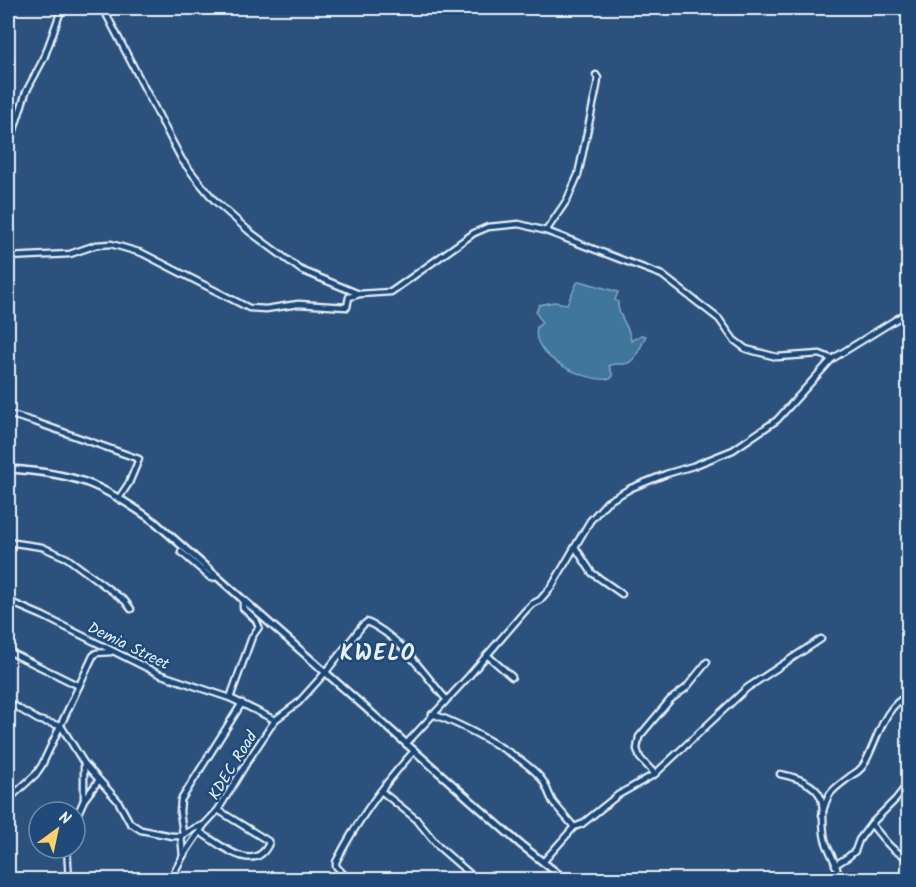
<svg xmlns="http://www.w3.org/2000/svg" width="916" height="887" font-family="Kalam,sans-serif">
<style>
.water{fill:#3f769c;stroke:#83a7c1;stroke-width:1.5}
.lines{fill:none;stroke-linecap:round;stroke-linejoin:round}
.minor-casing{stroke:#e8f1f8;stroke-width:9}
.major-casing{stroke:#e8f1f8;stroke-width:10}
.minor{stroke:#1f4a7a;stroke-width:4.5}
.major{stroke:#1f4a7a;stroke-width:5}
.labels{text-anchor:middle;stroke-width:5;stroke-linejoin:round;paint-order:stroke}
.street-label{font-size:16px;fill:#e8f1f8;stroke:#1f4a7a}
.district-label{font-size:22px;font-weight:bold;letter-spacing:1.5px;fill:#e8f1f8;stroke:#1f4a7a}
</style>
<rect width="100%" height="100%" fill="#2d517d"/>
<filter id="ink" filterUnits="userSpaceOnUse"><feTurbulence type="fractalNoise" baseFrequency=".0167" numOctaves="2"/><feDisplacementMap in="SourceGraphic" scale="12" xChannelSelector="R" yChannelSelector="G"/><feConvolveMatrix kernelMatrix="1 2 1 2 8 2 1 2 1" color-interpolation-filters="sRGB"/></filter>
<g filter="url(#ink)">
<path class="water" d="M580,281L618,292L615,300L618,302C617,317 630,325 631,341L641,335L646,336C641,345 636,363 624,364C617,365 616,362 609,366L613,376L610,379C586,382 529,357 537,327L542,323L536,312L539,305L554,302L567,304L577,283Z"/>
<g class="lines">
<g class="minor-casing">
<g id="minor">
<path d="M103,8L172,141L182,160L199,182L215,201L250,232L301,270L359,294L391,292L474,233L488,227L519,224L546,231L662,275L719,319L734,340L746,349L777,357L820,354L832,359"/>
<path d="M8,149L26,92L44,58L62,8"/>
<path d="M546,231L567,200L578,175L597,86L598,78L596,75"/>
<path d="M8,257L70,254L96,245L111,244L142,253L249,308L266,309L298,304L347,307L349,297L357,295"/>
<path d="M8,414L35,422L139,459L129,483L119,498"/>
<path d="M8,542L42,547L67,558L125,601L131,609"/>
<path d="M575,547L592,573L622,594"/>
<path d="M181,552L211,578L217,577"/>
<path d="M8,601L43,616L159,674L230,698L275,720"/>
<path d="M8,651L79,686"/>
<path d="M487,655L512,677"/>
<path d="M230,698L252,637L259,627L256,620L243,608V600"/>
<path d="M8,702L38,720L61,726L84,763L118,801L130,823L141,830L172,836H181L195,828L204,825"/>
<path d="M432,714C459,723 528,758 543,781C547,787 549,795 553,802C560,811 567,818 574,827"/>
<path d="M406,744L469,676L525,611L532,604L540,600L552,586L590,521L607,502L631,488L666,474L693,466L733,450L777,420L832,359L908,312"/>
<path d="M908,754V766"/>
<path d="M84,763V799"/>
<path d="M655,774L640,758L637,749L639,737L670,700L686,688L707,662"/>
<path d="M780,774C795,777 819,784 822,802C824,814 822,827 825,839C828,852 840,866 838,880"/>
<path d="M381,791L416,819L439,847L477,880"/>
<path d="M8,800L36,774L42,765L93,656L96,653L111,652"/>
<path d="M822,815C828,790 833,790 852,775C856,773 860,770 863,766C876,746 883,705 908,696"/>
<path d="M75,820L84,800L99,780"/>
<path d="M871,824C881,835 893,855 908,856"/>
<path d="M200,832C219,844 255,876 269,843L268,841L218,810"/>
<path d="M183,834L180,812L181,800L242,703"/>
<path d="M181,836L183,856"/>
<path d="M67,848L69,880"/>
<path d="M543,862L574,827L582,824L618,795L655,774L747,688L821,639"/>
<path d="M835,865L848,857L855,851L859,840L871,824L896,799L906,786L908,769"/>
<path d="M170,880L183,856L204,825L218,810L249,759L275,720L298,703L325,673L362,626L367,622C401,637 422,672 446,699"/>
<path d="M349,880L336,866V862C357,821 383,785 414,751"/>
</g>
</g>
<g class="major-casing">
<path id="major" d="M8,469C75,473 100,483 155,522L520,844L566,880"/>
</g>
<use href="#minor" class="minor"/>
<use href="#major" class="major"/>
</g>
</g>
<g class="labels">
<g class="street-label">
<text transform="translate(129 645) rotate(26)" y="6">Demia Street</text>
<text transform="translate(232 765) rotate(-58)" y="6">KDEC Road</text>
</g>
<g class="district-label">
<text x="378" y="660">KWELO</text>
</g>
</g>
<rect width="916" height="887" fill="none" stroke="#1f4a7a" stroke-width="30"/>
<rect x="15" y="15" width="886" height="857" fill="none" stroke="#e8f1f8" stroke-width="2" filter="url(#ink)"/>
<g transform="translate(57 830) rotate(33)"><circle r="28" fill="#1f4a7a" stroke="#6f8dac" stroke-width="1.5"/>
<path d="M0-4.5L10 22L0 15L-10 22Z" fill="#ffd166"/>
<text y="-9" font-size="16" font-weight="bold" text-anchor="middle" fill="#e8f1f8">N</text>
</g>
</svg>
